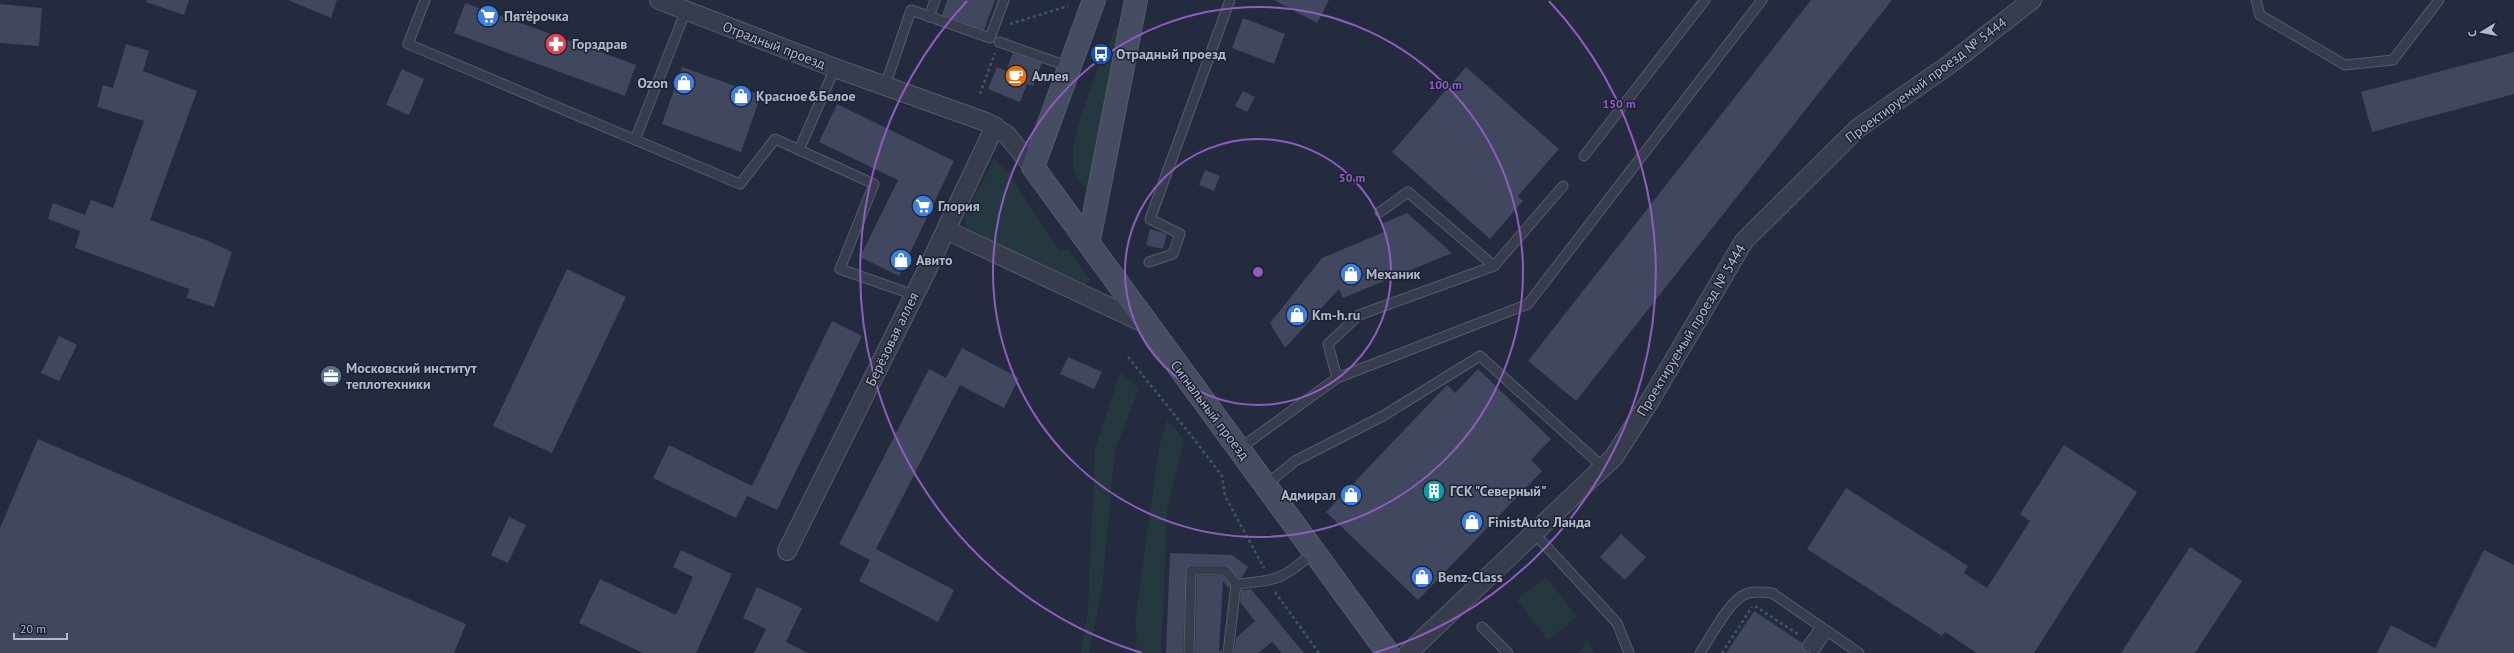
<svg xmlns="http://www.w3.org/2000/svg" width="2514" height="653" font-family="'PT Sans',sans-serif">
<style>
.green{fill:#26383f}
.building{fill:#40475e}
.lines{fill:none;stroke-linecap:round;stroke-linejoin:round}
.lane-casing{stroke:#565b6c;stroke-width:11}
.street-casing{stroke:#565b6c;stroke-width:20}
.secondary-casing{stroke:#565b6c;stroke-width:24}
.path{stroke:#44555c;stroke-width:2.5;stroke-dasharray:3 3;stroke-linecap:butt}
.lane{stroke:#383d4e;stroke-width:9}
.street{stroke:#383d4e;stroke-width:18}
.secondary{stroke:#464c61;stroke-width:22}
.ring{fill:none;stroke:#8f5dc2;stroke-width:2}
.labels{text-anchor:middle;stroke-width:3;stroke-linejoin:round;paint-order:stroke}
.poi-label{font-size:14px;font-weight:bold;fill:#b3b8c9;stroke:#1d2233;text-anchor:start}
.street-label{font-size:14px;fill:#b3b8c9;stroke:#1d2233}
.centre{fill:#8f5dc2;stroke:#1d2233;stroke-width:2}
.ring-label{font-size:12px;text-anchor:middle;font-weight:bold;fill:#8f5dc2;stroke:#1d2233;stroke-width:3;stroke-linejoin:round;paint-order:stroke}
</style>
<rect width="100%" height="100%" fill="#242b3e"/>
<g class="green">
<path d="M1116,26L1121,27L1087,190C1083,185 1078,180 1075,173C1064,139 1103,60 1116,26Z"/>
<path d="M994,159L1010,174L1059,251L1068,249L1090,280L1085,285L968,229L964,218Z"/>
<path d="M1120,373L1139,388L1115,450L1102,588L1089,653H1081L1088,610L1095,449Z"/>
<path d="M1167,420L1184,439L1167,511L1161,653H1135L1137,637L1135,623L1159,447Z"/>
<path d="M1546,577L1577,617L1548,640L1517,600Z"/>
<path d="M1587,640L1595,653H1579Z"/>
</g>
<g class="building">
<path d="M147,0H189L184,15L146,2Z"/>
<path d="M288,0H337L331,18Z"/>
<path d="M947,0H995L984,30L942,15Z"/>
<path d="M1274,0H1329L1317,23Z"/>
<path d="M1811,0H1892L1576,401L1528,361Z"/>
<path d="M465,3L636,65L625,96L454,33Z"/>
<path d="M0,4L42,8L39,46L0,43Z"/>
<path d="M1243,18L1285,34L1274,64L1232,48Z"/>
<path d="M126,44L149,51L143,71L197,91L150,220L206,240L232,252L214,307L187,298L189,289L75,248L80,231L48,219L53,203L85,215L91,200L113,208L144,121L97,107L103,85L113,88Z"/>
<path d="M2514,52V94L2372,132L2361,92Z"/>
<path d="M1013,53L1042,63L1033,86L1027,84L1020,102L988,89L997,67L1006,71Z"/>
<path d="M682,67L761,95L741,152L662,124Z"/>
<path d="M1466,67L1559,149L1518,196L1523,201L1490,239L1392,152Z"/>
<path d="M402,69L424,79L409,115L386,105Z"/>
<path d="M1243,91L1255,97L1247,112L1235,106Z"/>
<path d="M837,104L954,161L899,276L860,257L898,180L819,142Z"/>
<path d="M1205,170L1220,176L1214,191L1199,185Z"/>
<path d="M1407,213L1452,253L1343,298L1339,289L1285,348L1270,323L1322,258L1384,232L1381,224Z"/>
<path d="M1150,229L1167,234L1163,249L1146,245Z"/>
<path d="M567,269L626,297L552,453L493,426Z"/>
<path d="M832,321L862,336L777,510L747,496L736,518L653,478L669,445L752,486Z"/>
<path d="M59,336L77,345L59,381L41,373Z"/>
<path d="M962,348L1019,378L1004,408L960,385L876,549L954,590L938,622L859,581L870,560L839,544L929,369L946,378Z"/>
<path d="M1068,357L1102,372L1094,389L1060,374Z"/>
<path d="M1478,369L1551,439L1531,460L1542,471L1418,600L1326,512L1447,385L1455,393Z"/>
<path d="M38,439L466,624L454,653H0V528Z"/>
<path d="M2064,445L2137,492L2034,653H1977L1945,632L1942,636L1807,549L1846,488L1968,566L1964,573L1987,588L2030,521L2020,514Z"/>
<path d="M509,517L526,525L508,563L491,555Z"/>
<path d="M1621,534L1646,557L1625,580L1600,557Z"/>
<path d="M2190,547L2242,581L2195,653H2121Z"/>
<path d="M681,550L732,574L696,653H643L579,623L600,579L676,615L693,577L673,567Z"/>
<path d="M2484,550L2514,565V653H2377L2391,625L2435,648Z"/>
<path d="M1170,553L1232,555L1248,567L1242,577L1239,578L1225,564H1191L1186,567L1183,653H1166Z"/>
<path d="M1197,576H1222L1230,586L1229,589L1223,581L1219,652L1222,650V653H1195Z"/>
<path d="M757,587L802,608L786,642L808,653H754L766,629L743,618Z"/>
<path d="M1251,589L1304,653H1282L1272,642L1258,653H1234L1236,638L1255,621L1240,602L1241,590Z"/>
<path d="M1754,611L1802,643V649L1808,653H1726Z"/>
</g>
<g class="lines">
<g class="lane-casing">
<g id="lane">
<path d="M425,0L408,44L740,184L775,139L874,184L840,269L914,295"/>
<path d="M2256,0L2260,15L2345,65L2393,60L2439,0"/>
<path d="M929,17L935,0"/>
<path d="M999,42L1070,67"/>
<path d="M885,86L911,10L990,38L1004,0"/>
<path d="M635,140L686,10"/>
<path d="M799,150L835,68"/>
<path d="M1584,156L1705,0"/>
<path d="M1380,212L1408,192L1494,266"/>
<path d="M1149,262L1173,254L1180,234L1150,219L1230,0"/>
<path d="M1337,378L1328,344L1359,315L1494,266L1563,186"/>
<path d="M1239,449L1337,378L1528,304L1762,0"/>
<path d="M1266,485L1295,461L1383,416L1480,356L1603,467"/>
<path d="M1534,533L1617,623L1629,653"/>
<path d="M1236,584C1279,580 1281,580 1314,552"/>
<path d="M1482,627L1508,653"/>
<path d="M1807,646L1821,627"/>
<path d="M1814,651L1827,631"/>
<path d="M1189,653L1191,570H1225L1236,584L1228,653"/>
<path d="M1700,653C1711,637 1729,600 1746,594C1753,591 1764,592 1772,593L1859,653"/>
</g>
</g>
<g class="street-casing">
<g id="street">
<path d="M659,0L835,68L986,122L1007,135L1033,167"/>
<path d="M946,230L1148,325"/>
<path d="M787,551L925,274L995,126"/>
<path d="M1408,653L1614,457L1651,399L1744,241L1858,128L1950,64L2032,0"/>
</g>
</g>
<g class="secondary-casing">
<g id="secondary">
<path d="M1094,0L1033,167L1388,653"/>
<path d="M1089,240L1136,0"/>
</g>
</g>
<g class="path">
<path d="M1010,24L1068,6"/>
<path d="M980,94L995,53"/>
<path d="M1128,357L1194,439L1222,476L1225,496L1264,568"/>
<path d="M1275,592L1319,653"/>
<path d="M1755,606L1799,635"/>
<path d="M1722,653L1752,607"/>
</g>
<use href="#lane" class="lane"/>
<use href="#street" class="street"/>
<use href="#secondary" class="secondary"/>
</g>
<g class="ring">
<circle cx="1258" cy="272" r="133"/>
<circle cx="1258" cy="272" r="265"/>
<path d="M1142 653A398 398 0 0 1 967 1M1549 1A398 398 0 0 1 1374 653"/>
</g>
<defs>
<g id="supermarket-disc" transform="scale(1.15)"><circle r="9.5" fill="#3f7fe0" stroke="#1d2233"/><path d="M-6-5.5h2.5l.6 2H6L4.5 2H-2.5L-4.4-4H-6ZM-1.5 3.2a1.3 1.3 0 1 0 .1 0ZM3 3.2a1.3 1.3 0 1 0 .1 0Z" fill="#fff"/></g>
<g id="pharmacy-disc" transform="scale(1.15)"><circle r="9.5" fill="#e0444e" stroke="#1d2233"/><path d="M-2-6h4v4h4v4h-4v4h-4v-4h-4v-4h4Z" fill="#fff"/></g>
<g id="bus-disc" transform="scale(1.15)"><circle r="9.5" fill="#1a4fb4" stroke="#1d2233"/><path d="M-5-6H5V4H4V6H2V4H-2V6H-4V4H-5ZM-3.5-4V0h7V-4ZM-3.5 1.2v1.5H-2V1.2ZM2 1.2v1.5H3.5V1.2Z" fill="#fff"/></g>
<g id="cafe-disc" transform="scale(1.15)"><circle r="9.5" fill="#e8710a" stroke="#1d2233"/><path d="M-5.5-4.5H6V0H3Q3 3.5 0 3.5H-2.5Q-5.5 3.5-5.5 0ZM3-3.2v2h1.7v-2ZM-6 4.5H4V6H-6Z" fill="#fff"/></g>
<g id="shop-disc" transform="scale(1.15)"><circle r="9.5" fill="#3f7fe0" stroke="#1d2233"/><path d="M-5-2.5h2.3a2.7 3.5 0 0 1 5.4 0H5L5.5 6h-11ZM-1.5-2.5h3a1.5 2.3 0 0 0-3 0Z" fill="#fff"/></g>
<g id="office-disc" transform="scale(1.15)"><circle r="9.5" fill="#5c6f8a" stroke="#1d2233"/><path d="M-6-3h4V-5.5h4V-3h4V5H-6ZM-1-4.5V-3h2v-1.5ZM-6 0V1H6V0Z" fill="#fff"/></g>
<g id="building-disc" transform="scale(1.15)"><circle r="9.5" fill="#0f9aa8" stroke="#1d2233"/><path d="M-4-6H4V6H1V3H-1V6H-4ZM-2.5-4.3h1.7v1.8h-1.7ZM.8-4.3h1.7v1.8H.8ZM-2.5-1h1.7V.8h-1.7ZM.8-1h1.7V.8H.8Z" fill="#fff"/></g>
</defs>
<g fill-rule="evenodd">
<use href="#supermarket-disc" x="488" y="16"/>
<use href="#pharmacy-disc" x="556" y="44"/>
<use href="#bus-disc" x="1101" y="54"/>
<use href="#cafe-disc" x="1016" y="76"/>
<use href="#shop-disc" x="684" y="83"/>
<use href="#shop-disc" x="741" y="96"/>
<use href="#supermarket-disc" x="923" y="206"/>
<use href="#shop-disc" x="901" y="260"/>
<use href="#shop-disc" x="1351" y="274"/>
<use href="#shop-disc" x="1297" y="315"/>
<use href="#office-disc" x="331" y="376"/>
<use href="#building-disc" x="1434" y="491"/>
<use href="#shop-disc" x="1351" y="495"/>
<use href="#shop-disc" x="1472" y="522"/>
<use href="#shop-disc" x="1422" y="577"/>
</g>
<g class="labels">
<g class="poi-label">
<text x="504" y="21">Пятёрочка</text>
<text x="572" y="49">Горздрав</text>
<text x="1116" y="59">Отрадный проезд</text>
<text x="1032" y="81">Аллея</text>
<text x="668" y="88" text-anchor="end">Ozon</text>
<text x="756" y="101">Красное&amp;Белое</text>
<text x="938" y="211">Глория</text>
<text x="916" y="265">Авито</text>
<text x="1366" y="279">Механик</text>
<text x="1312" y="320">Km-h.ru</text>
<text x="346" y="373">Московский институт<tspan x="346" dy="16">теплотехники</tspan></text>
<text x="1450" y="496">ГСК "Северный"</text>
<text x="1336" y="500" text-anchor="end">Адмирал</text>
<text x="1488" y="527">FinistAuto Ланда</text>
<text x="1438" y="582">Benz-Class</text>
</g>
<g class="street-label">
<text transform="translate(774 45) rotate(21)" y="5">Отрадный проезд</text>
<text transform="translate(1926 80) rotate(-37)" y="5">Проектируемый проезд № 5444</text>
<text transform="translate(1691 330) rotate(-59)" y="5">Проектируемый проезд № 5444</text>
<text transform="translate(892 339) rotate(-64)" y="5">Берёзовая аллея</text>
<text transform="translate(1210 410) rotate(53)" y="5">Сигнальный проезд</text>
</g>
</g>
<circle cx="1258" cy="272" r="6" class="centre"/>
<g class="ring-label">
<text x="1445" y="89">100 m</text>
<text x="1619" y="108">150 m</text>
<text x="1352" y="182">50 m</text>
</g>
<g transform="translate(2482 32) rotate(260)" stroke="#1d2233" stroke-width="3" paint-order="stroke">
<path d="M0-3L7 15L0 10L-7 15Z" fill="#b3b8c9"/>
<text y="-6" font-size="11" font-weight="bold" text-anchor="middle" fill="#b3b8c9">С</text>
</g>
<path d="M14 633v6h53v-6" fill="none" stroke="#b3b8c9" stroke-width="2"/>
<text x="20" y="633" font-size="12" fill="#b3b8c9" stroke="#1d2233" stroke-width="3" paint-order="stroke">20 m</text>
</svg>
